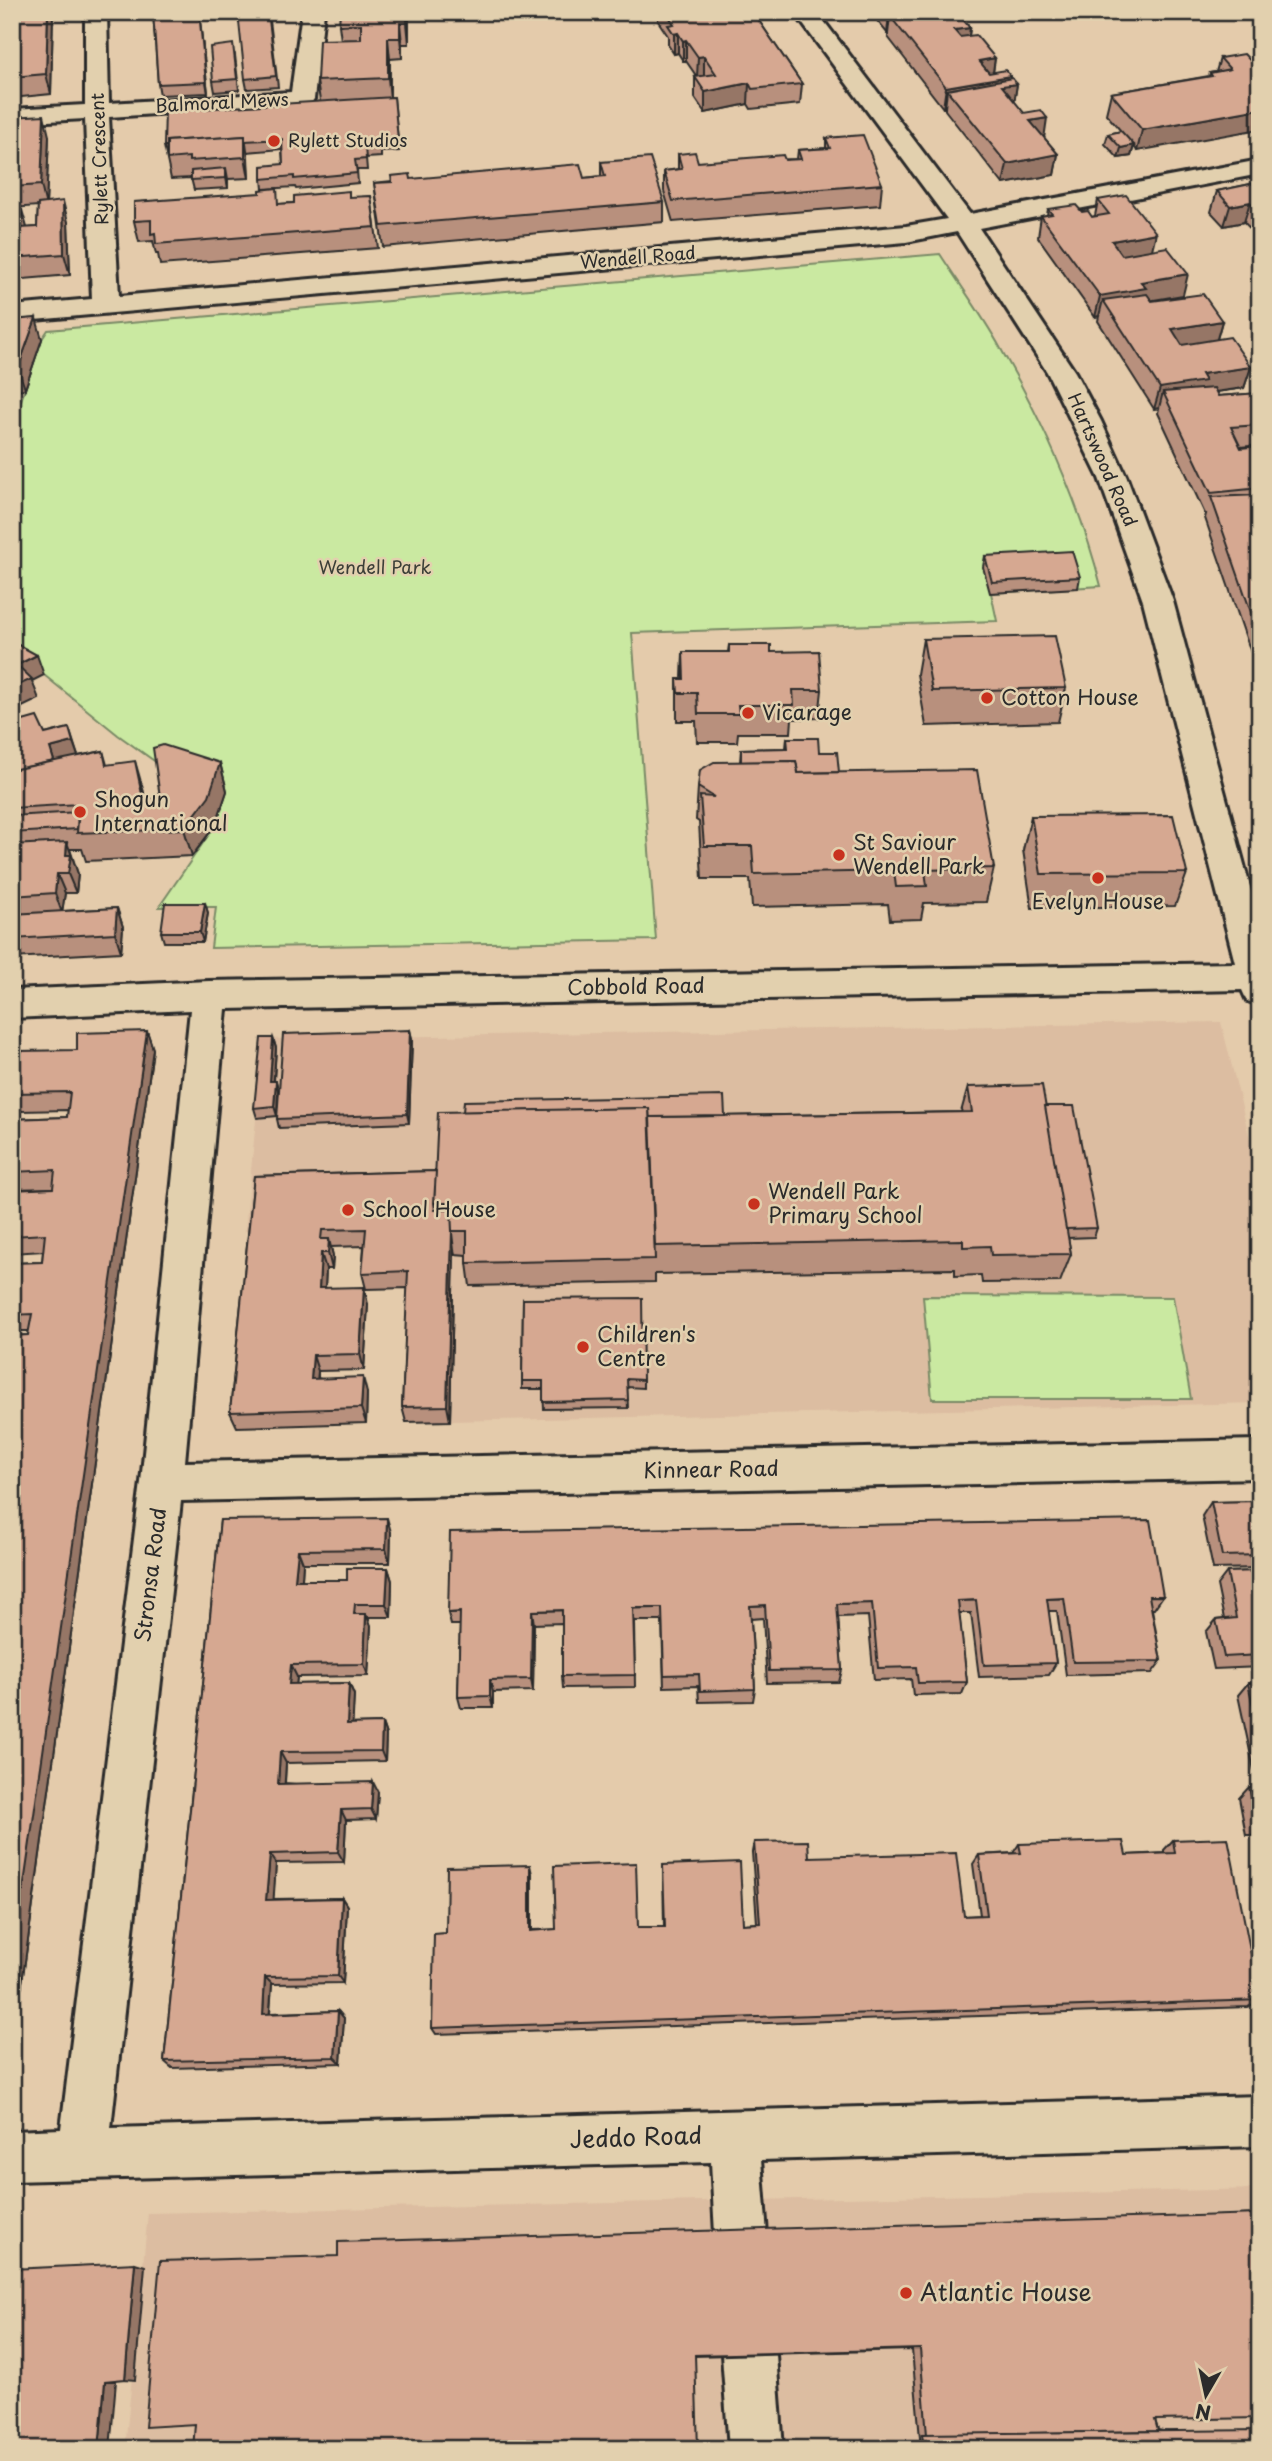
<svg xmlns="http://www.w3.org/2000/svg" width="1272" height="2461" font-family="'Playpen Sans',sans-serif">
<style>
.built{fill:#dcbda1}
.green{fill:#cae9a1;stroke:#7a8a66;stroke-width:2}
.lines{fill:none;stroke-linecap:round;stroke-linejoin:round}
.minor-casing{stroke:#2b2b2b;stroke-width:6}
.minor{fill:#e2d0ae;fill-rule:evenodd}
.wall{fill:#b8907d;stroke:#2b2b2b;stroke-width:2}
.shaded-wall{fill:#967666;stroke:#2b2b2b;stroke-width:2}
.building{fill:#d6a891;stroke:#2b2b2b;stroke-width:2}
.poi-dot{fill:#c8321e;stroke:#e2d0ae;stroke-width:2.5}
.labels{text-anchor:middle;stroke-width:5;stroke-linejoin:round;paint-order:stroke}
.far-street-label{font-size:18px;fill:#2b2b2b;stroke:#e2d0ae}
.far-poi-label{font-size:18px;fill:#2b2b2b;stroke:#e2d0ae;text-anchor:start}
.far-park-label{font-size:18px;fill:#3b3e37;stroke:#e2d0ae}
.poi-label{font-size:21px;fill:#2b2b2b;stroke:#e2d0ae;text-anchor:start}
.street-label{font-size:21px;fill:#2b2b2b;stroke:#e2d0ae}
.near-street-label{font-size:24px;fill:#2b2b2b;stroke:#e2d0ae}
.near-poi-label{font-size:24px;fill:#2b2b2b;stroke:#e2d0ae;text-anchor:start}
</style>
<rect width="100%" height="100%" fill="#e4cbab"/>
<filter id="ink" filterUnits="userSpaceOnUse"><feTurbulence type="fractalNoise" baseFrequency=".0143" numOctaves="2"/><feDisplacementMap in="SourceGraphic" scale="14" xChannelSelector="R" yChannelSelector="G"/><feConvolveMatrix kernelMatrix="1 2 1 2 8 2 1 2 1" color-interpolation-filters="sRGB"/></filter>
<g filter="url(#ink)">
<g class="built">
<path d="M1221,1022L1260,1180V1403L450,1421L455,1227L245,1231L264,1039Z"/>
<path d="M1260,2189V2449H125L148,2213Z"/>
</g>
<g class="green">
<path d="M940,254C960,285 983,316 1001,349C1043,422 1080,504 1101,586L991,593L997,621L632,633L656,940L211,948L216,907H159L216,824L171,773L118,735L44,675L12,658V427L42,339L48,330Z"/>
<path d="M923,1296L1173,1297L1191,1399H932Z"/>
</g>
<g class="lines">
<g class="minor-casing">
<g id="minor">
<path d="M85,12H107L109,103L291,92L302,12H324L314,99L310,104L109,117L119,296L906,226L947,219L794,12H817L970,214L1260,160V174L979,228L1075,372L1101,421L1127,478L1173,601L1260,924V1005L1247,1001L1242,990L226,1009L185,1462L1260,1440V1478L181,1501L111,2128L1260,2096V2146L761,2160L767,2234L759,2252L741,2260L723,2252L715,2234L711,2162L12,2181V2131L61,2129L141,1482L190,1010L12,1018V990L209,981L1235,963L1143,601L1099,478L1047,372L957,232L906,242L12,322V306L92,299L85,119L12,123V109L85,105Z"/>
<path d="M749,2328L768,2336L776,2355L783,2449H729L722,2355L730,2336Z"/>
</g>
</g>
<use href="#minor" class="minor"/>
</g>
<g class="wall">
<path d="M12,12H53L51,94L12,98Z"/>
<path d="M153,12H199L208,93L160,95L158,84Z"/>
<path d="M269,12L278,87L247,89L245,79Z"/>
<path d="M409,12V44H402V58L390,59V97H394L399,151L381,152V157L366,158L367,170H357L358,183L296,189L295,187L263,189L262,179L283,164L282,149L247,152L249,178L228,179V188L194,190L191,178L171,179L164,146L320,101L317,81L341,40L339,25Z"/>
<path d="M658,12H753L802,84L800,104L751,109L748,104L705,113L695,98V77H697L686,61H683L678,53L674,54L668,45V36L658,21Z"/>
<path d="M870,12H958L970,28L969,36L995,58L993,73L1010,76V78L1017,84L1014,102L1058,154L1054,175L1003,184L945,110V108H943L888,37V34Z"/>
<path d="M235,55L239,90L215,92L213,81Z"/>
<path d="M1220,58L1260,71L1137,151L1134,146L1131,156L1118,158L1105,144L1108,134L1121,131L1106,114L1111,93L1209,76L1210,73L1216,72Z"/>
<path d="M12,117L49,136L46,203L68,222L70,275L12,280V211L27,228L37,227L38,206L12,208Z"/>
<path d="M826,138L882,184L880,205L673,222L664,191V171L678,169V154L698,162L797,159L798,150L826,148Z"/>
<path d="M601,162L664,202V222L383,247L374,183L411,179L584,178L601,176Z"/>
<path d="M1260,182V234L1256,235L1244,222L1224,226L1211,212L1217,191Z"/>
<path d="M371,196L378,248L160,265L158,254H156L153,241L139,242L134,221L280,204Z"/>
<path d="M1098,200L1152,250L1183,295L1151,300L1152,301L1222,321L1217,339L1251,367L1244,388L1216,392L1218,396L1260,393V445L1241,447V448L1260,446V679L1205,518L1206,514H1205L1158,413L1159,408L1154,409L1098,321L1099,316L1095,317L1038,237L1041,216L1047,215L1048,209L1082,212L1092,217L1095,216Z"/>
<path d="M12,320L42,339L25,389L12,390Z"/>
<path d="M985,556L1080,577L1078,588L990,593L983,567Z"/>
<path d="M923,639L1066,688L1058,722L926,726L917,674Z"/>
<path d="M729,645L771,652L822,690L819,718L792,719L791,733H738L737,742H697L696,721H677V679H682L683,652H728Z"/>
<path d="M12,724L45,734L69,728L78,756L103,751L107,765L143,789L145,798L160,797L220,763L227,791L216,824L192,856L86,861L82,849H70L78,874L76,893H65L62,911L117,908L123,927L121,952L12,958Z"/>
<path d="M787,738L819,752L839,772L994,868L986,902L924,903L921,919L890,920L888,904L752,907L750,879H702L699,822L696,820L698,787L740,762L741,749L786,748Z"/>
<path d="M1031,816L1187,873L1175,906L1032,908L1023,850Z"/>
<path d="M205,903L208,913L203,942H164L161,932Z"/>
<path d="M410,1030L412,1039L409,1123L279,1128L277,1119Z"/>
<path d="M147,1031L153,1049L12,2054V1336L28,1335L29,1331H12V1263L42,1262L43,1251L12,1253V1190L53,1188L12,1189V1119L67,1117L68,1110L21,1111L13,1093L77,1050Z"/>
<path d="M273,1038L276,1048L274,1081H276L278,1090L277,1116L257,1118L254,1108Z"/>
<path d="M968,1087L1045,1107L1097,1228L1094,1237L1068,1238L1071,1254L1060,1282L982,1283L981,1275L955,1276V1269L655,1274V1282L470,1286L467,1263V1255L455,1254L454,1250L450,1421L406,1422L402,1407L408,1288L366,1289L362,1273L364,1246L331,1247L333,1256L332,1269H326L325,1288L368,1304L364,1370L318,1371V1378L367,1393L366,1423L237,1427L230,1412L254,1176L436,1171L725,1116L961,1112Z"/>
<path d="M523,1299L643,1380V1388L627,1387L628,1408L544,1409L543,1389H522V1381Z"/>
<path d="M1260,1501V1568L1213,1569L1202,1516L1211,1502Z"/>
<path d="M220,1520L391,1532L390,1563H303L302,1580H347L388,1568L392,1581L391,1617H368L371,1626L368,1676L297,1677L296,1684L349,1683L354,1695L352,1724L382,1723L386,1735L385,1761L286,1763L285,1783L378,1792L376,1819L346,1820L344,1862L276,1863L273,1899L342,1898L347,1906L343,1983L272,1984L270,2013L338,2011L344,2018L341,2063L172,2068L164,2061Z"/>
<path d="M1260,1571V1667L1214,1669L1206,1632L1216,1620L1224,1619L1217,1585L1227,1572Z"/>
<path d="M1163,1596L1154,1609H1152L1161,1661L1152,1673L1066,1675L1057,1611H1048L1056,1663L1049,1675L979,1677L971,1613H959L967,1682L962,1694L913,1695L911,1679L874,1680L868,1616L838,1617L842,1670L839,1682L767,1683L763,1618L751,1619L755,1689L753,1701L699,1702L698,1686L664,1687L662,1621H634L635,1687L563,1688L562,1676V1623L534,1624L533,1691L493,1692V1708H461L458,1697L460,1625H451L448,1613Z"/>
<path d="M1248,1683H1260V1770H1254L1238,1695Z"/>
<path d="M1249,1787H1260V1835H1246L1239,1798Z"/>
<path d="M1173,1840L1260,2000L1248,2007L436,2034L432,2028L446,1933L532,1874V1930L664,1927L663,1865L743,1924L757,1923L752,1852L754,1842L809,1857L964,1916L980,1915L973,1864L979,1855L1013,1853L1019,1844L1126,1855L1164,1853V1850Z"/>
<path d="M1260,2214L1155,2420L1158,2430L1260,2449H921L912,2350L695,2356L338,2256Z"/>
</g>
<g class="shaded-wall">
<path d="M48,12H53L51,94L46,74Z"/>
<path d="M199,12L208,93L206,82Z"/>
<path d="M407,12H409V44L407,23Z"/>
<path d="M898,12H958L957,23L890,16L888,34H887L889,14Z"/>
<path d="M1095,12H1123L1094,17Z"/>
<path d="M400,23L402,44V58L400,38Z"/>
<path d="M970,28L967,48L954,30Z"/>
<path d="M678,33V53L674,54V34Z"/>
<path d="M388,38L390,59V99L388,78Z"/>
<path d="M686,40V61H683V41Z"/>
<path d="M704,56V76L697,77L698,57Z"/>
<path d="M995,58L992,79L979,61Z"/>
<path d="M1010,76L1009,85L1017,84L1014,104L947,90L945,108H943L946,87Z"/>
<path d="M749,83L748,104L705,113V92Z"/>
<path d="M1260,109V129L1137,151L1142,130Z"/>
<path d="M44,115L49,136L46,206L41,185Z"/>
<path d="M1047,118L1044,139L1030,121Z"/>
<path d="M245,136L248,157L249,178L245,157Z"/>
<path d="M1134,145L1131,156L1118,158L1121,148Z"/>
<path d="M1058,154L1054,175L1003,184L1007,164Z"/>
<path d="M226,168L228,179V188L226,178Z"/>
<path d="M63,201L68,222L70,275L64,254Z"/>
<path d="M1250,202L1244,222L1224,226L1230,206Z"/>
<path d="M22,210L28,231L21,228Z"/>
<path d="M1260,221V234L1256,235Z"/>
<path d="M1156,233L1151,254L1107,262L1112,241Z"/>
<path d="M1188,274L1183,295L1142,302L1103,300L1099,316L1095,317L1100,296L1141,282Z"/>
<path d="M36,318L42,339L25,389L18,368Z"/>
<path d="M1222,321L1216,342L1166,350L1172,329Z"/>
<path d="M1251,367L1244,388L1201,394L1163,392L1159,408L1154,409L1160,388L1201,374Z"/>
<path d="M37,655L44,675L32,681L39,699L12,712V688L17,665Z"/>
<path d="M73,742L80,762L63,789L50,748Z"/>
<path d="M135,761L143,789L152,826L143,799Z"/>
<path d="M220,763L227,791L216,824L192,856L184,829Z"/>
<path d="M67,842L78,874L76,893L68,874L66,855Z"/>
<path d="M57,874L65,893L62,913L55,893Z"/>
<path d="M205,903L208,913L203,942L200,932Z"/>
<path d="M117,908L123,927L121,952L115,933Z"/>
<path d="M410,1030L412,1039L409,1123L407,1114Z"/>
<path d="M147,1031L153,1049L12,2054V1930Z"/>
<path d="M273,1038L276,1048L273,1090L270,1081Z"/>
<path d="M276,1081L278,1090L277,1116L274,1106Z"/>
<path d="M452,1233L454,1250L450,1421L447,1406Z"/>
<path d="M329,1239L333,1256L332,1269L328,1253Z"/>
<path d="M321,1253L326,1269L324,1305L319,1288Z"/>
<path d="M364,1287L368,1304L364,1370L360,1354Z"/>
<path d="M313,1355L318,1371L316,1394L311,1379Z"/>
<path d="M363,1377L367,1393L366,1423L361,1408Z"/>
<path d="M387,1518L391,1532L390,1563L386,1549Z"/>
<path d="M298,1550L303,1563L301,1593L295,1580Z"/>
<path d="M388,1568L392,1581L391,1617L386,1604Z"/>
<path d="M532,1611L534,1624L533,1691L531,1679Z"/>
<path d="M366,1614L371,1626L368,1676L364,1664Z"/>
<path d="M291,1665L297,1677L295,1696L289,1684Z"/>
<path d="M490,1680L493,1692V1708L490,1696Z"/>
<path d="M349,1683L354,1695L352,1735L347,1724Z"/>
<path d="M382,1723L386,1735L385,1761L381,1751Z"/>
<path d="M280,1752L286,1763L284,1794L278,1784Z"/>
<path d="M373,1782L378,1792L376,1819L371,1809Z"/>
<path d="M341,1810L346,1820L344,1862L338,1852Z"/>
<path d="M270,1854L276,1863L273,1908L266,1900Z"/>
<path d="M530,1865L532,1874V1939L530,1931Z"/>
<path d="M342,1898L347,1906L343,1983L338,1976Z"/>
<path d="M265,1977L272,1984L269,2021L263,2014Z"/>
<path d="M338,2011L344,2018L341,2063L335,2057Z"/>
<path d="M135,2263L145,2266L135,2380L125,2379Z"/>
<path d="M105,2381H116L110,2449H99Z"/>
</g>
<g class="building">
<path d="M12,12H48L46,74L12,77Z"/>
<path d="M153,12H199L206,82L158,84Z"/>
<path d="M238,12H268L276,76L245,79Z"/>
<path d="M340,12H407V23H400V38H388V78L317,81L319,40L361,39V24L339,25Z"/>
<path d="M666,12H753L802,84L752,89L749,83L705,92L695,77L716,74L704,56L698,57L686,40L683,41L678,33L674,34L668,25L674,24Z"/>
<path d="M914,12H957L970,28L954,30L960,37L976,35L995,58L979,61L989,73L1006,70L1010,76L946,87L890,16Z"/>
<path d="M233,44L237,79L213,81L210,47Z"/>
<path d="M1244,54L1260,71V109L1142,130L1111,93L1212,76L1210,73L1230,69L1220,58Z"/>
<path d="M1012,78L1017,84L1002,86L1024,113L1041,110L1047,118L1030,121L1058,154L1007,164L947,90Z"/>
<path d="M394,97L398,140L379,141L380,147H365L366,159L355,160L357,173L294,179V176L262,179V166L283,164L282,139L245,141V136L167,141V146H164L165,111Z"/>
<path d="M44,115L41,185L12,187V117Z"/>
<path d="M1121,131L1134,145L1121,148L1108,134Z"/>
<path d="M863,135L882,184L673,201L664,171L682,169L678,154L695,152L698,162L783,155L785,160L801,159L798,150L830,148L826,138Z"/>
<path d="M245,136V157L189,161V157L167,159V141Z"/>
<path d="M650,158L664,202L381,226L374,183L392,182L391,176L410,174L411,179L580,164L584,178L605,176L601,162Z"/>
<path d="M226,168V178L191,180V171Z"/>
<path d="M1260,182V212L1250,202L1230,206L1217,191Z"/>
<path d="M277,188L278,204L294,203V196L349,191V197L371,196L375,227L156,244L155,233L151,234V220L134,221V202L260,193V190Z"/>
<path d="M1126,195L1156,233L1112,241L1122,255L1167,247L1188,274L1141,282L1146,288L1100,296L1041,216L1052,214L1048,209L1076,205L1082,212L1088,211L1092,217L1109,214L1098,200Z"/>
<path d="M63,201L64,254L12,258V211L22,210L21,228L37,227L38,204Z"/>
<path d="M1147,294L1152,301L1203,294L1222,321L1172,329L1182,345L1230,337L1251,367L1201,374L1205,381L1160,388L1103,300Z"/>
<path d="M36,318L18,368H12V320Z"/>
<path d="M1214,388L1218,396L1260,393V425L1231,427L1241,448L1260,446V488L1211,493L1163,392Z"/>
<path d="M1260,495V638L1211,497Z"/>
<path d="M1072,551L1080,577L992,582L985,556Z"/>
<path d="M1055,636L1066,688L932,691L923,639Z"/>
<path d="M13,642L37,655L17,665L32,679L12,688V643Z"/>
<path d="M729,645H771V652L819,651L822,690H793L794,705H738L739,714H698L697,693H678L677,679H684L683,652H729Z"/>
<path d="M37,717L45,734L69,728L73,742L50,748L54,761L12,770V724Z"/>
<path d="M787,738H818L819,752H837L839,772L798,773L796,761L741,762V749L788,748Z"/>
<path d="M163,745L220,763L209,796L184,829L77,833L79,804L12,808V770L103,751L106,765L135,761L143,799L160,797L153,748Z"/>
<path d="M796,761L798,773L977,770L994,868L925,870L927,886L896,887L894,871L754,874L752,846H704L700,796L714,797L698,787L700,770L714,762Z"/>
<path d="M78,812L77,829L12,833V816Z"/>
<path d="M1173,815L1187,873L1041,874L1031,816Z"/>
<path d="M67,842L66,855H71L68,874H57L55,893L12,896V845Z"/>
<path d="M165,903H205L200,932H161Z"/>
<path d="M117,908L115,933L12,939V914Z"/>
<path d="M410,1030L407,1114L277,1119L283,1034Z"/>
<path d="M147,1031L23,1891L18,1888H12V1407L14,1395H12V1336L28,1335L32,1314L12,1315V1263L42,1262L45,1234L12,1236V1190L53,1188L55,1170L12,1172V1119L67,1117L70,1092L13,1093L19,1051L77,1050V1033Z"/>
<path d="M261,1038H273L270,1081H276L274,1106L254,1108Z"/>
<path d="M1042,1085L1071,1254L991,1255L990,1246L963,1247V1240L655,1246L650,1117L972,1112L968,1087Z"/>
<path d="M724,1096L725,1116L650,1117V1126L649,1108L463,1112L464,1101Z"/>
<path d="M1045,1106H1074L1097,1228L1066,1229Z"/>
<path d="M649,1108L655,1259L467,1263V1231H451V1203H434L438,1112Z"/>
<path d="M436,1171L434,1203L435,1210H451L452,1231L447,1406L402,1407L408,1271L362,1273L366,1229L322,1230L321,1239H329L328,1253H321L319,1288L364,1287L360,1354L313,1355L311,1379L363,1377L361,1408L230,1412L254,1176Z"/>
<path d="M642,1298L643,1380L627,1379L628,1400L543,1402V1381H522L523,1299Z"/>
<path d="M1260,1501V1555L1222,1556L1211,1502Z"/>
<path d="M387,1518L386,1549L298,1550L295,1580H347V1568H388L386,1604H355L354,1614H366L364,1664L291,1665L289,1684L349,1683L347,1724L382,1723L381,1751L280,1752L278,1784L373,1782L371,1809L341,1810L338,1852L270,1854L266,1900L342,1898L338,1976L265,1977L263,2014L338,2011L335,2057L164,2061L220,1520Z"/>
<path d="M1150,1520L1163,1596H1149L1161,1661L1073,1662L1064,1598L1047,1599L1056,1663L984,1665L976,1600L958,1601L967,1682L918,1683L916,1667L878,1668L872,1603L837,1604L842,1670L769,1671L765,1605L750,1606L755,1689L700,1691L699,1674L664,1675L662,1608H633L635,1675L562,1676V1610L532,1611L531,1679L490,1680V1696L458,1697L460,1612L448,1613L450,1532Z"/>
<path d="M1260,1571V1655L1224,1657L1216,1620L1236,1618L1227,1572Z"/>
<path d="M1248,1683H1260V1739Z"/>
<path d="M1249,1787H1260V1825H1257Z"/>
<path d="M1228,1838L1260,2000L432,2028L434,1934L446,1933L447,1867L530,1865V1931L556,1929L554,1866L636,1863L638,1927H665L663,1865L740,1862L743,1924L760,1923L754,1842L808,1841L809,1857L956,1853L964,1916L987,1915L979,1855L1021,1853L1019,1844L1123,1841L1126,1855L1175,1853L1173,1840Z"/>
<path d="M12,1888H18L12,1930Z"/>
<path d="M1260,2214V2418L1155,2420L1158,2431L927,2435L920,2349L695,2355L698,2449H193L195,2424L145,2427L160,2261L338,2256V2242Z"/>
<path d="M135,2263L125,2379L105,2381L99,2449H12V2269Z"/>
<path d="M1260,2430V2449H924L922,2434Z"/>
</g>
</g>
<g class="poi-dot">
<circle cx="274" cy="141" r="7"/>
<circle cx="987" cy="698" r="7"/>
<circle cx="748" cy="713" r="7"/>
<circle cx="80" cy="812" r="7"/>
<circle cx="839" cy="855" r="7"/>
<circle cx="1098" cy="878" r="7"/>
<circle cx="754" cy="1204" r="7"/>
<circle cx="348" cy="1210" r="7"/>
<circle cx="583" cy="1347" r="7"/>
<circle cx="906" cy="2293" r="7"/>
</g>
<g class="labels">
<g class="far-street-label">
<text transform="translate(222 103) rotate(-3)" y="6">Balmoral Mews</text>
<text transform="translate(100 159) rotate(-92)" y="6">Rylett Crescent</text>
<text transform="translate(638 258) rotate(-5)" y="6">Wendell Road</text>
<text transform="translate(1102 460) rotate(66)" y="6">Hartswood Road</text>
</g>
<g class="far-poi-label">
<text x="288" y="147">Rylett Studios</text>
</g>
<g class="far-park-label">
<text x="375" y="574">Wendell Park</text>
</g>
<g class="poi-label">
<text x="1001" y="705">Cotton House</text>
<text x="762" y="720">Vicarage</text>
<text x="94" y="807">Shogun<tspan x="94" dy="24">International</tspan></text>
<text x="853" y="850">St Saviour<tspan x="853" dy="24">Wendell Park</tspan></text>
<text x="1098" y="909" text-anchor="middle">Evelyn House</text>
<text x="768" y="1199">Wendell Park<tspan x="768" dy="24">Primary School</tspan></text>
<text x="362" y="1217">School House</text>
<text x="597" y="1342">Children's<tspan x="597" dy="24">Centre</tspan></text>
</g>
<g class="street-label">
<text transform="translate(636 987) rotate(-1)" y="7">Cobbold Road</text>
<text transform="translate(711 1470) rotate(-1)" y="7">Kinnear Road</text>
<text transform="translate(151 1575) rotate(-83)" y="7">Stronsa Road</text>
</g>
<g class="near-street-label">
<text transform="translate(636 2138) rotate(-2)" y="8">Jeddo Road</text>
</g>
<g class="near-poi-label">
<text x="920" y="2301">Atlantic House</text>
</g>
</g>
<rect width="1272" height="2461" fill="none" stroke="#e2d0ae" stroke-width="42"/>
<rect x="21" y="21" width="1230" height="2419" fill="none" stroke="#2b2b2b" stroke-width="2.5" filter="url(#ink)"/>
<g transform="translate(1206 2395) rotate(189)" stroke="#e2d0ae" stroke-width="5" paint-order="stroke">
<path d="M0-5L12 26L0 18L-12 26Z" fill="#2b2b2b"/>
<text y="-10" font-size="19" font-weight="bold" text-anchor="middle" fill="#2b2b2b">N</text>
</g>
</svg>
